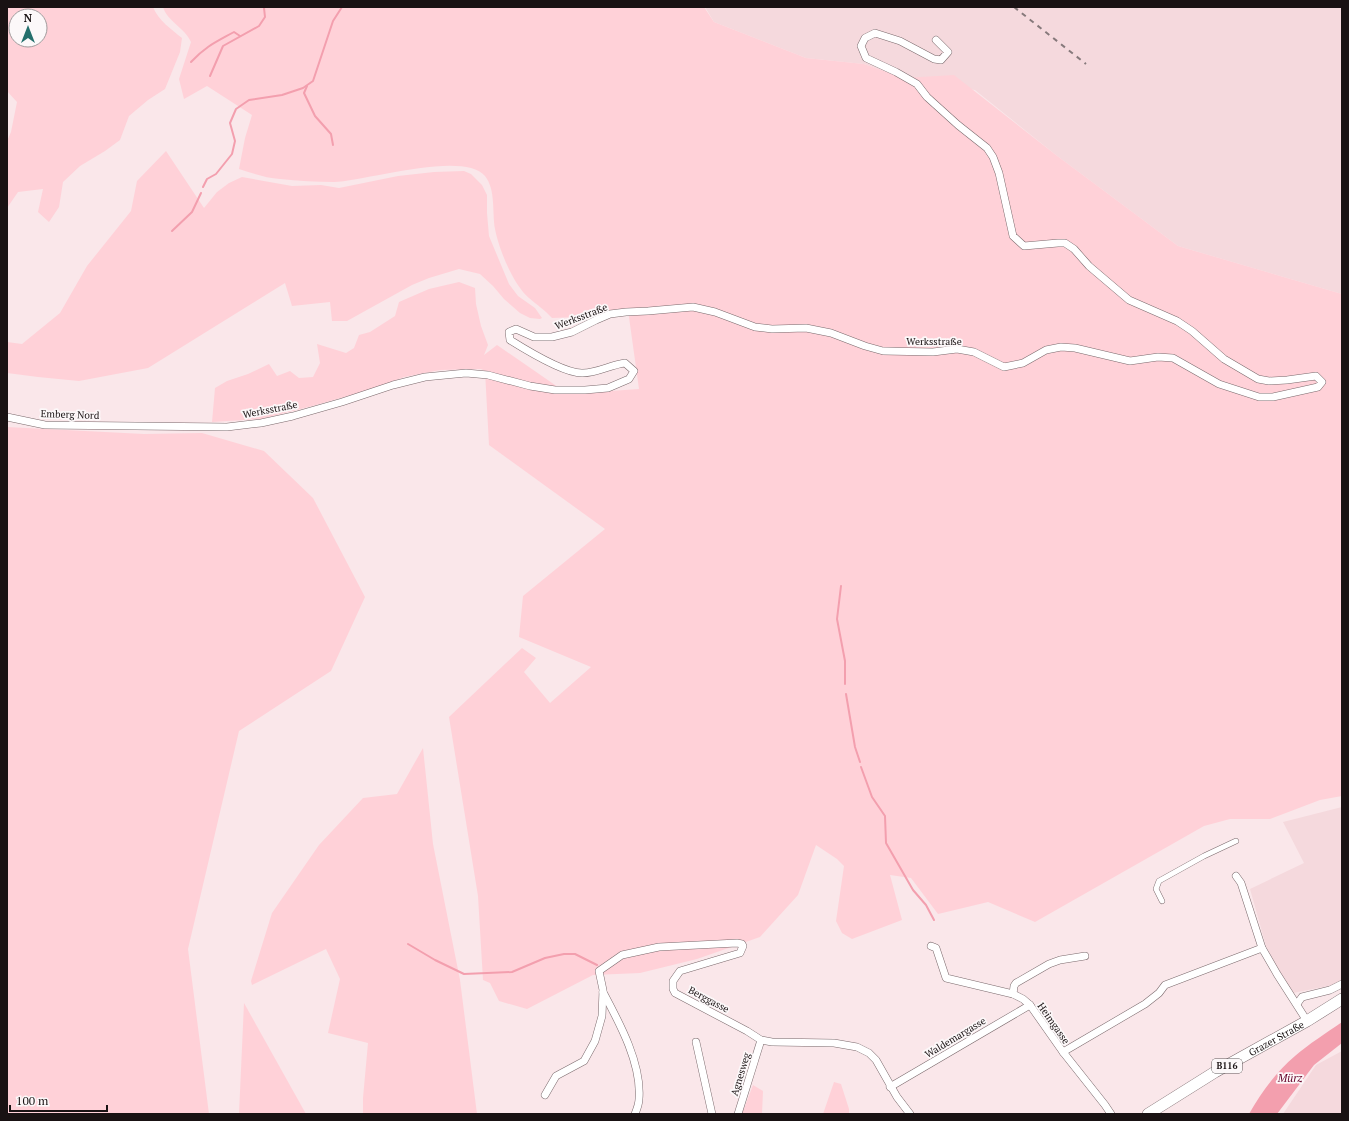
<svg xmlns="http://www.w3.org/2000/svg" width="1349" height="1121" font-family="'PT Serif',serif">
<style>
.built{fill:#f5d9dd}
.green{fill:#ffd1d8;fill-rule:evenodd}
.water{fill:#f39fae}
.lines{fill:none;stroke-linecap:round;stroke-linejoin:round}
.stream{stroke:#f39fae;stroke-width:2}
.pedestrian-casing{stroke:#7a696c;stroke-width:6}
.minor-casing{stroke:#7a696c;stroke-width:8}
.primary-casing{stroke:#7a696c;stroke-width:12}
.pedestrian{stroke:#fff;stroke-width:5}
.minor{stroke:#fff;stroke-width:7}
.primary{stroke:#fff;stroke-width:11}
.rail{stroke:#86797b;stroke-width:2;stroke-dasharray:5 5;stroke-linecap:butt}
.labels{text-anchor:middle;stroke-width:3.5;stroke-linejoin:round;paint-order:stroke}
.shield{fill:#fcf8f9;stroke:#5d5758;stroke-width:1}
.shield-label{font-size:9px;font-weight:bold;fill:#191213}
.street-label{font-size:10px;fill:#191213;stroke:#fcf8f9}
.water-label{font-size:11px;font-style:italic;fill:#650027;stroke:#fcf8f9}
</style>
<rect width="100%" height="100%" fill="#fae7ea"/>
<g class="built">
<path d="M705,7H1342V294L1178,246L1056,155L975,90L904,78L864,64L806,58L714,22Z"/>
<path d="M1342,807V980L1333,985L1293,993L1280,975L1266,946L1250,889L1304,863L1283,822Z"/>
<path d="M1342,1051V1114H1283L1316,1065Z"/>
</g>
<g class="green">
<path d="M7,7H153C158,20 172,30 182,38L180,52L165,89L148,100L129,116L120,140L105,151L80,166L63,182L59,207L49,222L38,212L43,189L18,192L7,208V141L11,132L17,102L7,91ZM16,16H40V40H16Z"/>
<path d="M163,7H704L714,22L806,58L864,64L904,78L954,75L1056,155L1178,246L1342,294V796L1320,800L1270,819H1230L1204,826L1035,922L988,902L938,914L911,878L890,875L902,920L852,939L842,933L836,921L844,866L837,859L816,845L798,895L760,937L697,959L640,973L593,975L527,1009L499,1001L490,983L483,980L478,896L449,717L522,648L536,658L524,672L550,703L591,667L519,637L523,596L605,529L489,445L485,371L481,369L440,370L404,377L372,389L316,405L261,419L212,422L215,388L227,381L248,374L269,364L277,376L290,371L299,378L313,377L320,363L317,344L346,353L354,348L359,335L370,332L395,316L399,302L429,289L459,282L475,288L476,304L481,326L488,345L484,355L497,345L568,394L639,389L628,310L607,311L578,317L552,318C545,310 537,305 529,298C513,284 499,250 495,229C492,212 496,190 485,176C464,150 365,181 334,182C317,182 298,181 280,179C266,178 252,173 239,169L245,138L252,115L207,86L184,99L179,79L191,42C185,28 167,21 163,7Z"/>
<path d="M166,151L204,208L217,192L229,183L242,177L292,186L321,185L339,188L398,176L434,172L464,171L471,174L482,185L487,195V213L489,236L509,284L518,296L535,308L542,318L540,319L530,318L520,313L504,299L493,286L480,274L459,269L429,278L412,285L347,321H332L330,302L292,306L285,283L148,368L79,381L38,377L7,373V342L22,344L60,313L87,266L131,211L137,181Z"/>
<path d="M7,427L144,434L202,433L264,451L313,498L365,597L331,671L239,731L188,949L209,1114H7Z"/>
<path d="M423,748L433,844L460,980L477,1114H363V1098L368,1043L328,1033L340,979L326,949L252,985L251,981L272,913L319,845L363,798L397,794Z"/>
<path d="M244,1003L306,1114H239Z"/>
<path d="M834,1082L841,1084L849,1109V1114H823Z"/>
<path d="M753,1085L763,1091L762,1114H742Z"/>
</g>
<path class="water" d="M1342,1022V1043L1314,1065L1277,1114H1249C1261,1093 1276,1072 1295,1056C1309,1044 1326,1033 1342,1022Z"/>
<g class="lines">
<g class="stream">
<path d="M191,62C206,46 216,42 234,32L240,36"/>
<path d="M210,76L223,46L259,26L265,17L264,8L265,7"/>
<path d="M307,86L304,93L315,116L331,134L333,145"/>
<path d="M203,187L207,179L216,174L232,154L235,141L230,123L236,109L249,100L282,95L303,88L313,81L333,21L342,7"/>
<path d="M172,231L192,212L201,193"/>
<path d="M841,586L837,619L845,661V684"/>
<path d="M846,694L855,747L860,762"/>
<path d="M861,767L872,797L885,816L886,843L913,890L926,905L934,920"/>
<path d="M408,944L435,960L464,974L512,972L545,958L564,954H575L597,965"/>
</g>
<g class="pedestrian-casing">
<path id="pedestrian" d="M1162,901L1156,889L1159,881L1204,856L1236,841"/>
</g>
<g class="minor-casing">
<g id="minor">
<path d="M7,417L45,425L227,427L261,423L293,416L342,402L393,385L425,377L466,373L488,375L530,386L555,390H585L608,388L629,379L634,371L625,363C610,365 597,373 583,373C566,374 526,350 510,340L509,332L516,329L534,337H552L572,332L596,320L610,314L626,312L648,311L693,307L715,312L755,327L772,329L806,328L831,333L865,346L883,351L933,352L957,349L974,352L1004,367L1023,363L1046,350L1061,347L1075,348L1130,361L1158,357L1173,358L1219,384L1259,397H1273L1318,387L1322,382L1316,376L1287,380L1269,381L1258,379L1224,359L1192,331L1177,321L1129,300L1089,266L1074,249L1065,243H1058L1024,246L1013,236L999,173L993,157L987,148L958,125L927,97L917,84L896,72L866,58L861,46L865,38L875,33L900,41L934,59L941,60L948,52L936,40"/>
<path d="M1236,876L1241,883L1262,948L1277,974L1307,1021"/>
<path d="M931,946L936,948L946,978L1013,994L1023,999L1030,1005L1063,1052L1105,1105L1111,1114"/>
<path d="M603,992C619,1022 642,1064 639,1099C639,1104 637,1109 635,1114"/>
<path d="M1013,994L1014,986L1016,983L1049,964L1060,960L1085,956"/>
<path d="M1297,1004L1302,997L1330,990L1342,984"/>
<path d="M696,1042L712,1114"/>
<path d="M1063,1052L1145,1004L1159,993L1165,985L1262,948"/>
<path d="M890,1087L1030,1005"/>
<path d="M545,1095L556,1076L584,1061L595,1041L602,1016L603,990L599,971L622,955L659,947L737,943L742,944L743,946L740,953L680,971L673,981V989L675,993L747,1031L761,1040L772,1042L834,1043L857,1047L869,1053L876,1060L897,1097L910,1114"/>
<path d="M738,1114L761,1040"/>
</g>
</g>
<g class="primary-casing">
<g id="primary">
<path id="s1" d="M1148,1114L1215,1072L1307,1021L1342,999"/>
</g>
</g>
<use href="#pedestrian" class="pedestrian"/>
<use href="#minor" class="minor"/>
<use href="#primary" class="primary"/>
<path class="rail" d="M1014,7L1086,64"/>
</g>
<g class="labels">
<rect class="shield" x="1212" y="1059" width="30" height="14" rx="3"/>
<g class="shield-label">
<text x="1227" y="1069">B116</text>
</g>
<g class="street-label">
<text transform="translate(581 316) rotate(-21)" y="4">Werksstraße</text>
<text x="934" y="345">Werksstraße</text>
<text transform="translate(270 409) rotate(-11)" y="4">Werksstraße</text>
<text transform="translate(70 414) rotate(2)" y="4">Emberg Nord</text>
<text transform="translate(709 999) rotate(28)" y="4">Berggasse</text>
<text transform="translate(1054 1023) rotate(55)" y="4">Heimgasse</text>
<text transform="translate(955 1037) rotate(-31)" y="4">Waldemargasse</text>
<text dy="4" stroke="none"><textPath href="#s1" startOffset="149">Grazer Straße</textPath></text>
<text transform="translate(740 1074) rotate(-73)" y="4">Agnesweg</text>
</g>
<g class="water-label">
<text x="1290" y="1082">Mürz</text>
</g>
</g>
<rect width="1349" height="1121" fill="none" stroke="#191213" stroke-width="16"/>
<g transform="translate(28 28)"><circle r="19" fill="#fcf8f9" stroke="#a19c9d"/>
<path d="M0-3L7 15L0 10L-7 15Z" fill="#246f6c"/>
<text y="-6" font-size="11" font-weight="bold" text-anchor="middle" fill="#191213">N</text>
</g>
<path d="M10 1105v6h97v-6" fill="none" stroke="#191213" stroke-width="2"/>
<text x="16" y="1105" font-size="12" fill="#191213" stroke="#fcf8f9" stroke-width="3" paint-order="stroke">100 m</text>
</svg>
